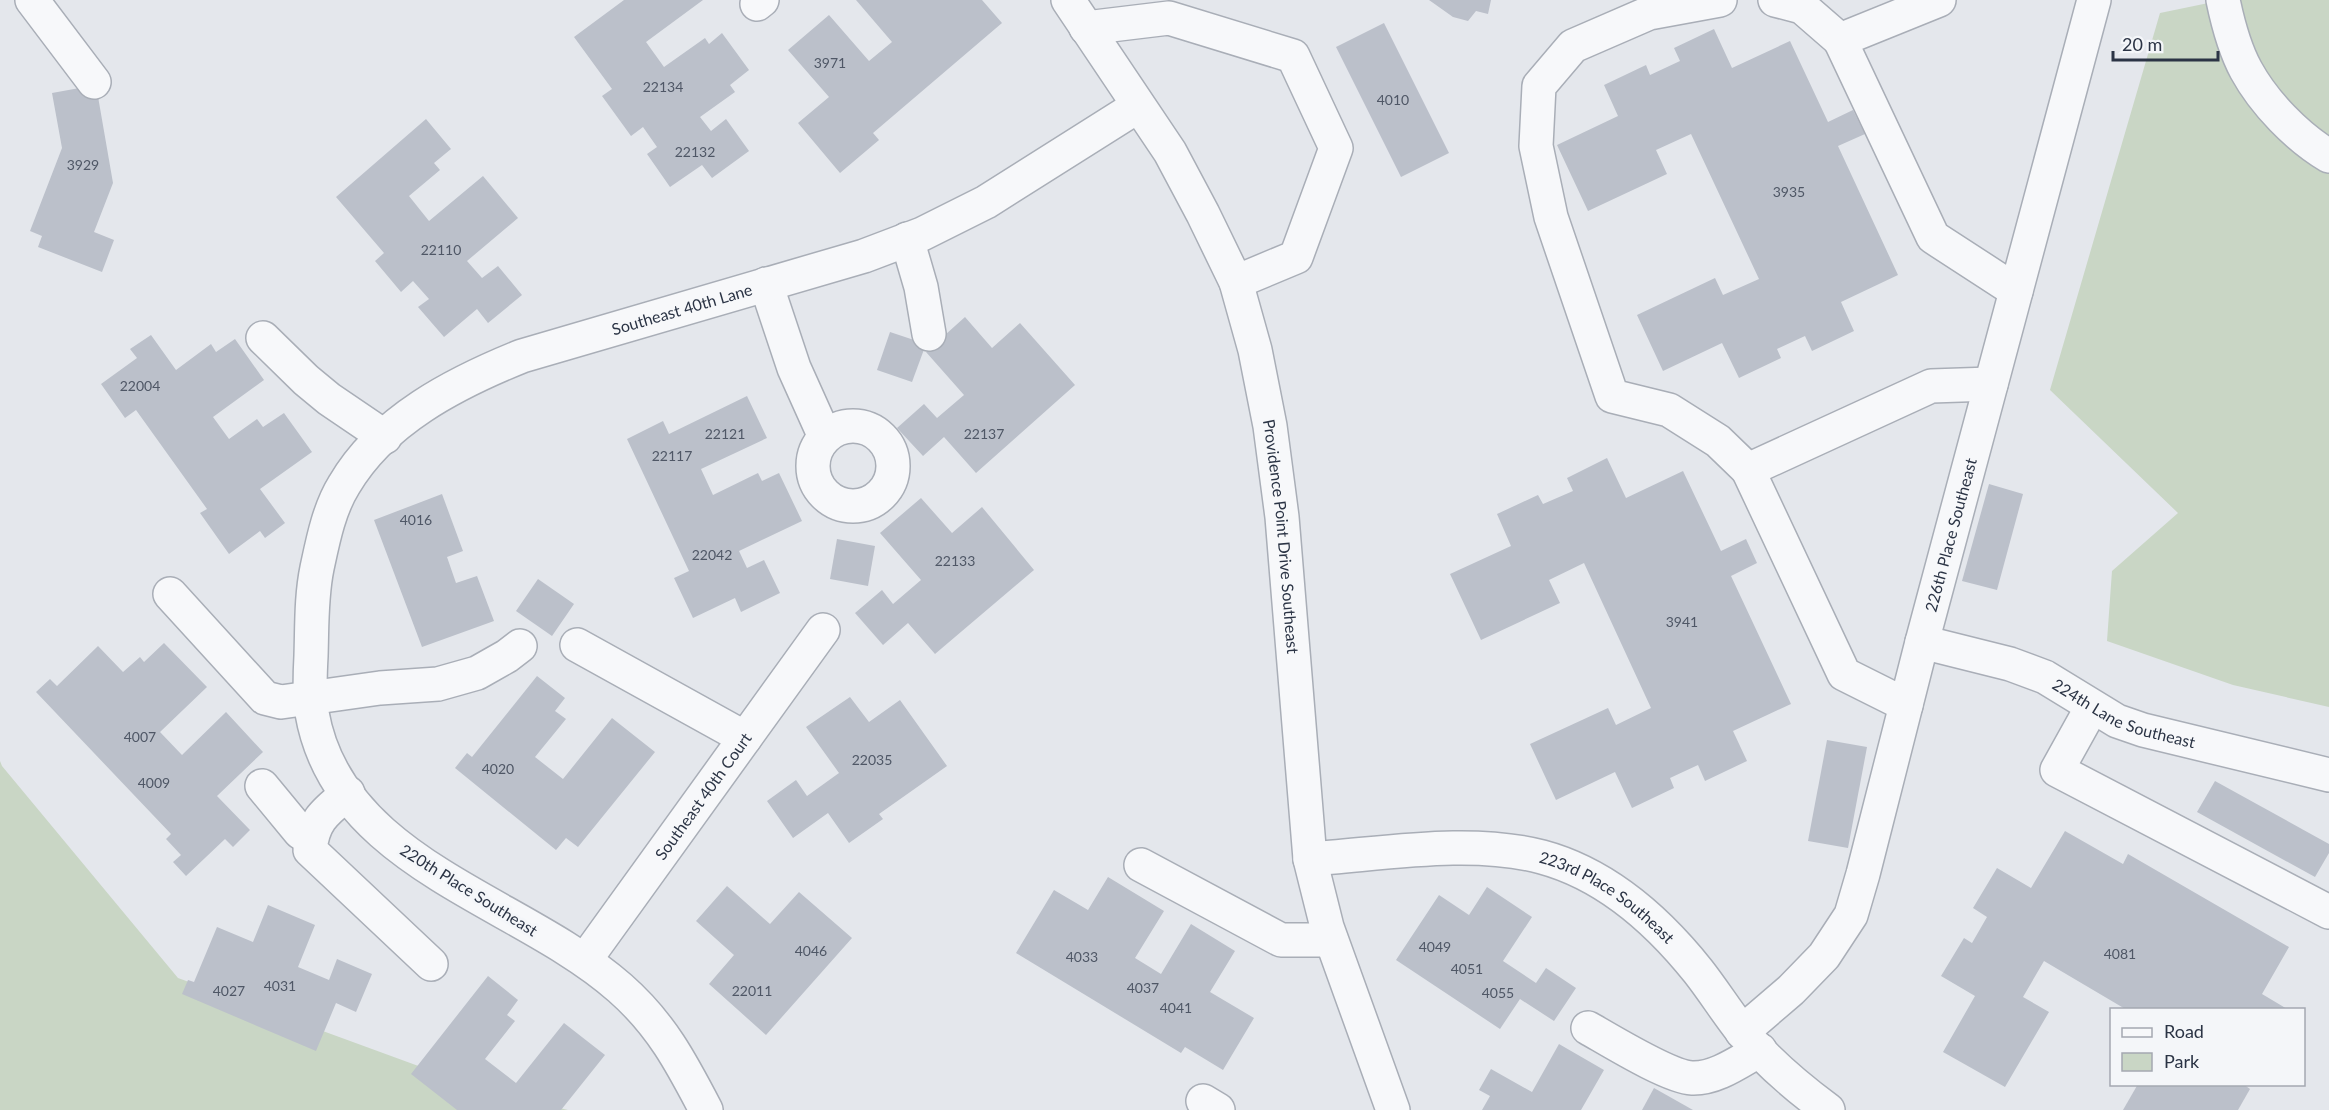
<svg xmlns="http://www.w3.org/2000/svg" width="2329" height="1110" font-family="Lato,sans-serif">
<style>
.green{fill:#c9d6c5}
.building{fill:#bbc0ca}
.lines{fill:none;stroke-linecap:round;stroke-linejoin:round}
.minor-casing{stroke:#a9aeb7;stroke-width:36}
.minor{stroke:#f7f8fa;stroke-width:33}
.labels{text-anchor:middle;stroke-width:6;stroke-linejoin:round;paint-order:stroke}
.number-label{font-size:14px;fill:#4f5766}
.street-label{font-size:16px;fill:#2b3445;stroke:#f4f6f9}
</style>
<rect width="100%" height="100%" fill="#e4e7ec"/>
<g class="green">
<path d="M2223,0H2329V707L2233,685L2107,641L2112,571L2178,513L2050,390L2160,13Z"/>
<path d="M0,761L2,766L178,978L484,1090L568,1110H0Z"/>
</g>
<g class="building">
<path d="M624,0H703L646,42L664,67L705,38L709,44L722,33L749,70L730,85L735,92L700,117L711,131L726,119L749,151L712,178L702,165L670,187L647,154L657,147L643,127L631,136L602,96L612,89L574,37Z"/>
<path d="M856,0H982L1002,23L873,133L879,140L840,173L798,123L829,97L788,50L829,15L869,61L892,42Z"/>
<path d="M1429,0H1491L1488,14L1476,11L1468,21L1453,17Z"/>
<path d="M1384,23L1449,153L1401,177L1336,47Z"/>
<path d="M1714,29L1732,68L1790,41L1828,122L1853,110L1865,134L1838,146L1898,275L1841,302L1854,331L1812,351L1805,336L1777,349L1781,358L1739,378L1722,343L1663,371L1637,315L1715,278L1723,295L1759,279L1691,134L1656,150L1667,174L1588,211L1557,145L1618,116L1604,85L1646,65L1650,75L1680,61L1674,48Z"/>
<path d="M96,85L113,183L94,232L114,240L102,272L38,247L42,236L30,231L62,148L52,93Z"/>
<path d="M426,119L451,149L434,163L440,170L409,196L429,221L483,176L518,218L467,261L482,278L498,266L522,295L488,323L477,309L444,337L418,307L429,299L413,281L401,292L375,261L384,253L336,197Z"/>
<path d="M965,317L992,348L1020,323L1075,385L976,473L944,437L923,456L897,428L924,404L937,418L964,395L926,352Z"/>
<path d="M890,332L926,344L912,382L877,370Z"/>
<path d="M151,335L176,370L211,344L216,352L235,339L264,380L213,417L229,439L257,419L263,427L284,413L312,452L260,489L285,523L265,538L260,531L229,554L200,513L207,509L136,410L125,418L101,384L137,358L130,349Z"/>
<path d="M747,396L767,438L701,469L713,495L758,473L762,481L779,473L802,521L739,551L747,568L764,560L780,593L741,612L735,598L693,618L674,578L689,571L627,439L663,421L669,434Z"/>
<path d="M1607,458L1626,498L1683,471L1721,551L1746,539L1757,563L1731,576L1791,704L1733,731L1747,761L1705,781L1698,765L1670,778L1674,788L1632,808L1615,772L1556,800L1530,744L1608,708L1616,725L1651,708L1584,563L1549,580L1560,603L1481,640L1450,574L1511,546L1497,514L1538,495L1543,504L1573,491L1567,478Z"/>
<path d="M1989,484L2023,494L1997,590L1962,581Z"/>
<path d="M442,494L463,551L447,557L456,583L477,576L494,621L422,647L374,520Z"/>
<path d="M921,498L952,533L982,507L1034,570L935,654L908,623L883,645L855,613L882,590L893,604L921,580L880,533Z"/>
<path d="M837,539L875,546L868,586L830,579Z"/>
<path d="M538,579L574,604L552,636L516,611Z"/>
<path d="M164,643L207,687L160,732L182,755L226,712L263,752L217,796L250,830L233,847L225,839L186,876L173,862L181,855L166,839L171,834L36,692L50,679L57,686L98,646L123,672L140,657L144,662Z"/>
<path d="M537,676L565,698L555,711L566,719L535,757L563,779L612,718L655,752L578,847L566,838L556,850L455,768L467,753L472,757Z"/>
<path d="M850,697L869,722L900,700L947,766L879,814L883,819L849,843L828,813L793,838L767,801L796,780L807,796L839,773L806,727Z"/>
<path d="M1827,740L1867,747L1848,848L1808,841Z"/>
<path d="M2215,781L2329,844V853L2315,877L2197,812Z"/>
<path d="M2065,831L2123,864L2128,854L2289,947L2262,994L2289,1010H2127L2044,961L2023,997L2049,1012L2005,1087L1943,1052L1975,996L1941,976L1964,938L1972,943L1987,917L1973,908L1997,868L2031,888Z"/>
<path d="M1108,877L1164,911L1135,958L1161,974L1191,924L1235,951L1210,992L1254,1018L1223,1070L1185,1047L1181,1053L1016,953L1054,890L1088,910Z"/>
<path d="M727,886L770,924L799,892L852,938L766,1035L709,984L734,955L696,921Z"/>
<path d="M1487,887L1532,917L1503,961L1536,983L1546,968L1576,988L1554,1021L1520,999L1500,1029L1396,960L1439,895L1469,915Z"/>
<path d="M268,905L315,925L298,967L329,980L337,959L372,974L356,1012L336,1003L316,1051L182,994L188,980L194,982L217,927L253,942Z"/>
<path d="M488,976L518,1000L507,1015L515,1021L485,1059L516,1083L564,1023L605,1055L561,1110H457L411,1074Z"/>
<path d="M1559,1044L1604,1070L1581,1110H1482L1490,1096L1479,1090L1491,1069L1532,1092Z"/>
<path d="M2138,1084H2243L2250,1089L2238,1110H2123Z"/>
<path d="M1654,1088L1693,1110H1642Z"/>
</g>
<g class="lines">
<g class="minor-casing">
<g id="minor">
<path d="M32,0L94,82"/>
<path id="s1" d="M1068,0L1170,152L1203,214L1236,282L1255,350L1270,426L1282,517L1310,859L1327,927L1393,1110"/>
<path d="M1720,0L1649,13L1573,46L1539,86L1536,146L1551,217L1612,396L1669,410L1718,441L1748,470"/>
<path d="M1775,0L1802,7L1840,40"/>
<path d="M1939,0L1840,40L1933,237L2016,291"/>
<path d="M2223,0C2228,24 2234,48 2246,70C2264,103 2297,137 2329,156"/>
<path d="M757,4L762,0"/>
<path d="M1086,28L1169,18L1293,56L1336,148L1296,257L1236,282"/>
<path d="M907,239L921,287L929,334"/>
<path d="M766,284L794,368L825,437"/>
<path d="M263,338L306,380L329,399L385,437"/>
<circle cx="853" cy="466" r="40"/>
<path d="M170,594L265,698L281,702L380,688L438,684L477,673L507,656L520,646"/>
<path id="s2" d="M1922,642L2010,664L2045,677L2117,721L2143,730L2329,775"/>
<path d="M577,645L745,738"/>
<path d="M1906,705L1844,674L1748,470L1931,386L1991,384"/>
<path d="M2092,707L2057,770L2329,912"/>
<path d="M262,786L300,832L311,839"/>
<path d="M348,793C325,812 313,820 310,850L431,964"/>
<path id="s3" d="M1310,859C1383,854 1470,838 1542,857C1605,874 1658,921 1698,971C1713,990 1726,1011 1741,1030C1765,1060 1797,1087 1828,1110"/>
<path d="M1141,865L1281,940H1331"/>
<path id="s4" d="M585,960L823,630"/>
<path d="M1588,1028C1611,1041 1669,1077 1692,1078C1716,1079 1740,1061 1760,1050"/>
<path id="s5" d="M1742,1032L1791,990L1824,956L1851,915L1863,874L1922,642L2094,0"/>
<path d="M1203,1101L1218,1110"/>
<path id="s6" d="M706,1110C681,1062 661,1024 620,988C521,900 338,864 312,713C309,695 310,674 311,656C312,626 311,597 317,568C323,540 329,509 344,485C382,420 455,383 522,356L864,256L922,234L986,202L1138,106"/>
</g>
</g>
<use href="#minor" class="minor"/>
</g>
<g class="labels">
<g class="number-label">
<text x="830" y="68">3971</text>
<text x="663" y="92">22134</text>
<text x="1393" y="105">4010</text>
<text x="695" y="157">22132</text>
<text x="83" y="170">3929</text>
<text x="1789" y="197">3935</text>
<text x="441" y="255">22110</text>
<text x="140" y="391">22004</text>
<text x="725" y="439">22121</text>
<text x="984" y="439">22137</text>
<text x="672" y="461">22117</text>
<text x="416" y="525">4016</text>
<text x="712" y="560">22042</text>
<text x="955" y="566">22133</text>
<text x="1682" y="627">3941</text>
<text x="140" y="742">4007</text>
<text x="872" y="765">22035</text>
<text x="498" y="774">4020</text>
<text x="154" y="788">4009</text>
<text x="1435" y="952">4049</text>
<text x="811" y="956">4046</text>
<text x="2120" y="959">4081</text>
<text x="1082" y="962">4033</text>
<text x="1467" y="974">4051</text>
<text x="280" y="991">4031</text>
<text x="1143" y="993">4037</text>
<text x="229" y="996">4027</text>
<text x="752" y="996">22011</text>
<text x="1498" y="998">4055</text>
<text x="1176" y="1013">4041</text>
</g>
<g class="street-label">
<text dy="6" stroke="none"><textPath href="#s6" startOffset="1200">Southeast 40th Lane</textPath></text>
<text dy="6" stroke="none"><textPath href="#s5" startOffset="554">226th Place Southeast</textPath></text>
<text dy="6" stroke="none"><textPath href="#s1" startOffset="588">Providence Point Drive Southeast</textPath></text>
<text dy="6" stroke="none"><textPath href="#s2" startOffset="216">224th Lane Southeast</textPath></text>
<text dy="6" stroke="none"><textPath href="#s4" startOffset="202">Southeast 40th Court</textPath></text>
<text transform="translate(469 890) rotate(32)" y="6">220th Place Southeast</text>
<text dy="6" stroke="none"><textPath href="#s3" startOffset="310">223rd Place Southeast</textPath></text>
</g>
</g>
<rect x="2110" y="1008" width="195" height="78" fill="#f4f6f9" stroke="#a4a8b1" stroke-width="1.5"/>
<rect x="2122" y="1028" width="30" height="9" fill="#f7f8fa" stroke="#a4a8b1" stroke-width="1.5"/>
<text x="2164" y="1038" font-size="18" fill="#2b3445">Road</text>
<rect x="2122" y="1053" width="30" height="18" fill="#c9d6c5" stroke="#a4a8b1" stroke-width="1.5"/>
<text x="2164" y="1068" font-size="18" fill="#2b3445">Park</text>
<path d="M2113 51v9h105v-9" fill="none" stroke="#2b3445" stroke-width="3"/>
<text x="2122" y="51" font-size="18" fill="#2b3445" stroke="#f4f6f9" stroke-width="4.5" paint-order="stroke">20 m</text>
</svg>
